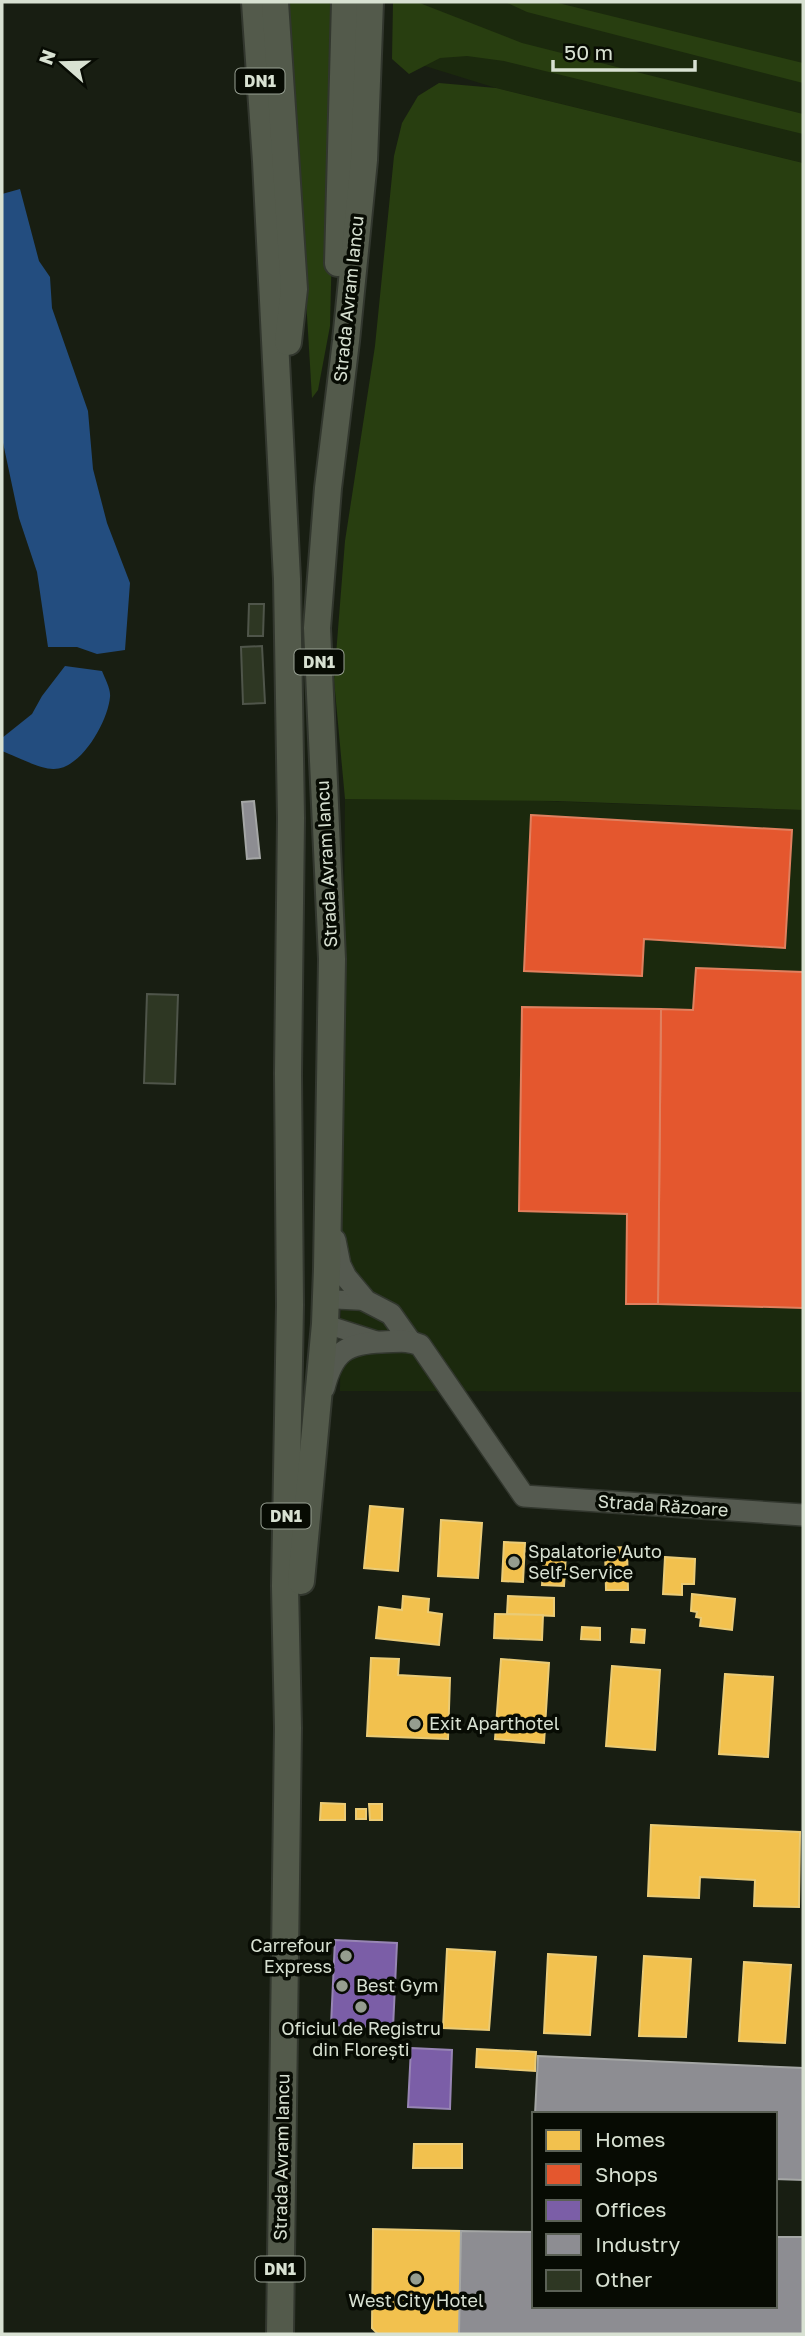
<svg xmlns="http://www.w3.org/2000/svg" width="805" height="2336" font-family="'Golos Text',sans-serif">
<style>
.built{fill:#1b290d}
.green{fill:#283e10}
.water{fill:#234d7f}
.homes{fill:#f2c14e;stroke:#eacb76;stroke-width:2}
.shops{fill:#e4572e;stroke:#e0805f;stroke-width:2}
.offices{fill:#7b5ea7;stroke:#9785b4;stroke-width:2}
.industry{fill:#8d8d92;stroke:#a4a6a5;stroke-width:2}
.building{fill:#2e3723;stroke:#4f554a;stroke-width:2}
.lines{fill:none;stroke-linecap:round;stroke-linejoin:round}
.minor-casing{stroke:#32372e;stroke-width:21}
.tertiary-casing{stroke:#32372e;stroke-width:24}
.primary-casing{stroke:#32372e;stroke-width:30}
.minor{stroke:#555a50;stroke-width:18}
.tertiary{stroke:#555a50;stroke-width:21}
.primary{stroke:#535a4b;stroke-width:26}
.poi-dot{fill:#959d8f;stroke:#070b03;stroke-width:2.5}
.labels{text-anchor:middle;stroke-width:7;stroke-linejoin:round;paint-order:stroke}
.shield{fill:#070b03;stroke:#99a194;stroke-width:2}
.shield-label{font-size:16px;font-weight:bold;fill:#d8e1d2}
.street-label{font-size:18px;fill:#d8e1d2;stroke:#070b03}
.poi-label{font-size:18px;fill:#d8e1d2;stroke:#070b03;text-anchor:start}
</style>
<rect width="100%" height="100%" fill="#181e12"/>
<g class="built">
<path d="M398,2H803V163L496,88L399,58Z"/>
<path d="M372,795L803,810V1392L340,1391L345,799Z"/>
</g>
<g class="green">
<path d="M288,2H338L330,326L318,390L312,398Z"/>
<path d="M393,2H417L522,43L803,114V134L504,61L467,56L440,58L409,74L392,59Z"/>
<path d="M505,2H554L803,63V83L527,12Z"/>
<path d="M439,83L496,88L803,163V810L556,801L345,799L334,680L345,541L375,346L394,156L402,123L418,96Z"/>
</g>
<g class="water">
<path d="M20,189L39,261L50,277L52,308L88,411L93,469L107,523L130,583L125,650L97,654L77,647H48L37,572L19,518L2,438V194Z"/>
<path d="M65,666L102,671C105,679 111,689 110,697C108,721 81,770 53,769C40,769 15,756 2,751V738L32,714L42,696Z"/>
</g>
<g class="homes">
<path d="M370,1506L403,1509L398,1571L364,1568Z"/>
<path d="M441,1520L482,1523L478,1578L438,1576Z"/>
<path d="M504,1542L525,1543L523,1582L502,1581Z"/>
<path d="M627,1547L628,1590H606L605,1548Z"/>
<path d="M544,1553L566,1554L564,1586L542,1585Z"/>
<path d="M665,1557L695,1559L694,1584H682V1595L663,1594Z"/>
<path d="M692,1594L735,1599L732,1630L700,1626L701,1618L696,1617L697,1612L691,1611Z"/>
<path d="M403,1596L429,1599L428,1612L442,1614L439,1645L376,1638L379,1607L402,1610Z"/>
<path d="M508,1596L554,1598V1616L507,1614Z"/>
<path d="M495,1614L543,1615L542,1640L494,1638Z"/>
<path d="M582,1627L600,1628V1640L581,1639Z"/>
<path d="M632,1629L645,1630L644,1643L631,1642Z"/>
<path d="M371,1658L399,1659L398,1675L450,1678L448,1739L367,1736Z"/>
<path d="M501,1659L549,1663L544,1743L495,1739Z"/>
<path d="M612,1666L660,1670L655,1750L606,1746Z"/>
<path d="M725,1674L773,1677L768,1757L719,1754Z"/>
<path d="M321,1803L345,1804V1820H320Z"/>
<path d="M369,1804H382V1820H370Z"/>
<rect x="356" y="1809" width="10" height="10"/>
<path d="M651,1825L800,1832L799,1907L754,1906L755,1880L700,1877L699,1898L648,1896Z"/>
<path d="M447,1949L495,1952L489,2030L443,2028Z"/>
<path d="M548,1954L596,1957L590,2035L544,2033Z"/>
<path d="M644,1956L691,1959L686,2037L639,2036Z"/>
<path d="M744,1962L791,1965L785,2043L739,2041Z"/>
<path d="M477,2049L536,2052L535,2071L476,2067Z"/>
<path d="M414,2144H462V2168H413Z"/>
<path d="M373,2229L461,2231L459,2334H378L372,2328Z"/>
</g>
<g class="shops">
<path d="M531,815L792,830L785,948L644,939L642,976L524,971Z"/>
<path d="M696,968L803,972V1308L658,1304L661,1009L693,1010Z"/>
<path d="M522,1007L661,1009L658,1304H626L627,1214L519,1211Z"/>
</g>
<g class="offices">
<path d="M335,1940L397,1943L393,2028L331,2025Z"/>
<path d="M411,2048L452,2050L450,2109L408,2107Z"/>
</g>
<g class="industry">
<path d="M254,801L260,858L247,859L242,802Z"/>
<path d="M538,2056L803,2068V2180L775,2179V2114H535Z"/>
<path d="M461,2231L534,2232V2306H775V2237H803V2334H459Z"/>
</g>
<g class="building">
<path d="M249,604H264L263,636H248Z"/>
<path d="M262,646L265,703L243,704L241,647Z"/>
<path d="M147,994L178,995L175,1084L144,1083Z"/>
</g>
<g class="lines">
<g class="minor-casing">
<g id="minor">
<path d="M326,1299L366,1301"/>
<path d="M325,1324L378,1341"/>
</g>
</g>
<g class="tertiary-casing">
<g id="tertiary">
<path d="M335,1240L340,1265L346,1277L366,1301L391,1314L410,1341"/>
<path d="M324,1388C333,1352 346,1343 382,1342C396,1342 407,1339 420,1345L524,1496L803,1515"/>
</g>
</g>
<g class="primary-casing">
<g id="primary">
<path d="M255,2L266,161L287,579L291,818L288,1074L290,1305L285,1586L288,1728L280,2334"/>
<path d="M275,2L294,289L288,342"/>
<path d="M338,263L345,2"/>
<path d="M301,1581L325,1324L327,1269L332,959L317,628L328,488L346,341L364,160L370,2"/>
</g>
</g>
<use href="#minor" class="minor"/>
<use href="#tertiary" class="tertiary"/>
<use href="#primary" class="primary"/>
</g>
<g class="poi-dot">
<circle cx="514" cy="1562" r="7"/>
<circle cx="415" cy="1724" r="7"/>
<circle cx="346" cy="1956" r="7"/>
<circle cx="342" cy="1986" r="7"/>
<circle cx="361" cy="2007" r="7"/>
<circle cx="416" cy="2279" r="7"/>
</g>
<g class="labels">
<g class="shield">
<rect x="235.5" y="68.5" width="49" height="25" rx="5"/>
<rect x="294.5" y="649.5" width="49" height="25" rx="5"/>
<rect x="261.5" y="1503.5" width="49" height="25" rx="5"/>
<rect x="255.5" y="2256.5" width="49" height="25" rx="5"/>
</g>
<g class="shield-label">
<text x="260" y="87">DN1</text>
<text x="319" y="668">DN1</text>
<text x="286" y="1522">DN1</text>
<text x="280" y="2275">DN1</text>
</g>
<g class="street-label">
<text transform="translate(349 299) rotate(-84)" y="6">Strada Avram Iancu</text>
<text transform="translate(327 864) rotate(-93)" y="6">Strada Avram Iancu</text>
<text transform="translate(663 1506) rotate(4)" y="6">Strada Răzoare</text>
<text transform="translate(282 2157) rotate(-89)" y="6">Strada Avram Iancu</text>
</g>
<g class="poi-label">
<text x="528" y="1558">Spalatorie Auto<tspan x="528" dy="21">Self-Service</tspan></text>
<text x="429" y="1730">Exit Aparthotel</text>
<text x="332" y="1952" text-anchor="end">Carrefour<tspan x="332" dy="21">Express</tspan></text>
<text x="356" y="1992">Best Gym</text>
<text x="361" y="2035" text-anchor="middle">Oficiul de Registru<tspan x="361" dy="21">din Florești</tspan></text>
<text x="416" y="2307" text-anchor="middle">West City Hotel</text>
</g>
</g>
<rect width="805" height="2336" fill="none" stroke="#d8e1d2" stroke-width="7"/>
<rect x="532" y="2112" width="245" height="196" fill="#070b03" stroke="#5b6156" stroke-width="2"/>
<rect x="546" y="2130" width="35" height="21" fill="#f2c14e" stroke="#5b6156" stroke-width="2"/>
<text x="595" y="2147" font-size="21" fill="#d8e1d2">Homes</text>
<rect x="546" y="2164" width="35" height="21" fill="#e4572e" stroke="#5b6156" stroke-width="2"/>
<text x="595" y="2182" font-size="21" fill="#d8e1d2">Shops</text>
<rect x="546" y="2200" width="35" height="21" fill="#7b5ea7" stroke="#5b6156" stroke-width="2"/>
<text x="595" y="2217" font-size="21" fill="#d8e1d2">Offices</text>
<rect x="546" y="2234" width="35" height="21" fill="#8d8d92" stroke="#5b6156" stroke-width="2"/>
<text x="595" y="2252" font-size="21" fill="#d8e1d2">Industry</text>
<rect x="546" y="2270" width="35" height="21" fill="#2e3723" stroke="#5b6156" stroke-width="2"/>
<text x="595" y="2287" font-size="21" fill="#d8e1d2">Other</text>
<g transform="translate(63 63) rotate(290)" stroke="#070b03" stroke-width="5" paint-order="stroke">
<path d="M0-5L12 26L0 18L-12 26Z" fill="#d8e1d2"/>
<text y="-10" font-size="19" font-weight="bold" text-anchor="middle" fill="#d8e1d2">N</text>
</g>
<path d="M553 60v10h142v-10" fill="none" stroke="#d8e1d2" stroke-width="3.5"/>
<text x="564" y="60" font-size="21" fill="#d8e1d2" stroke="#070b03" stroke-width="5" paint-order="stroke">50 m</text>
</svg>
